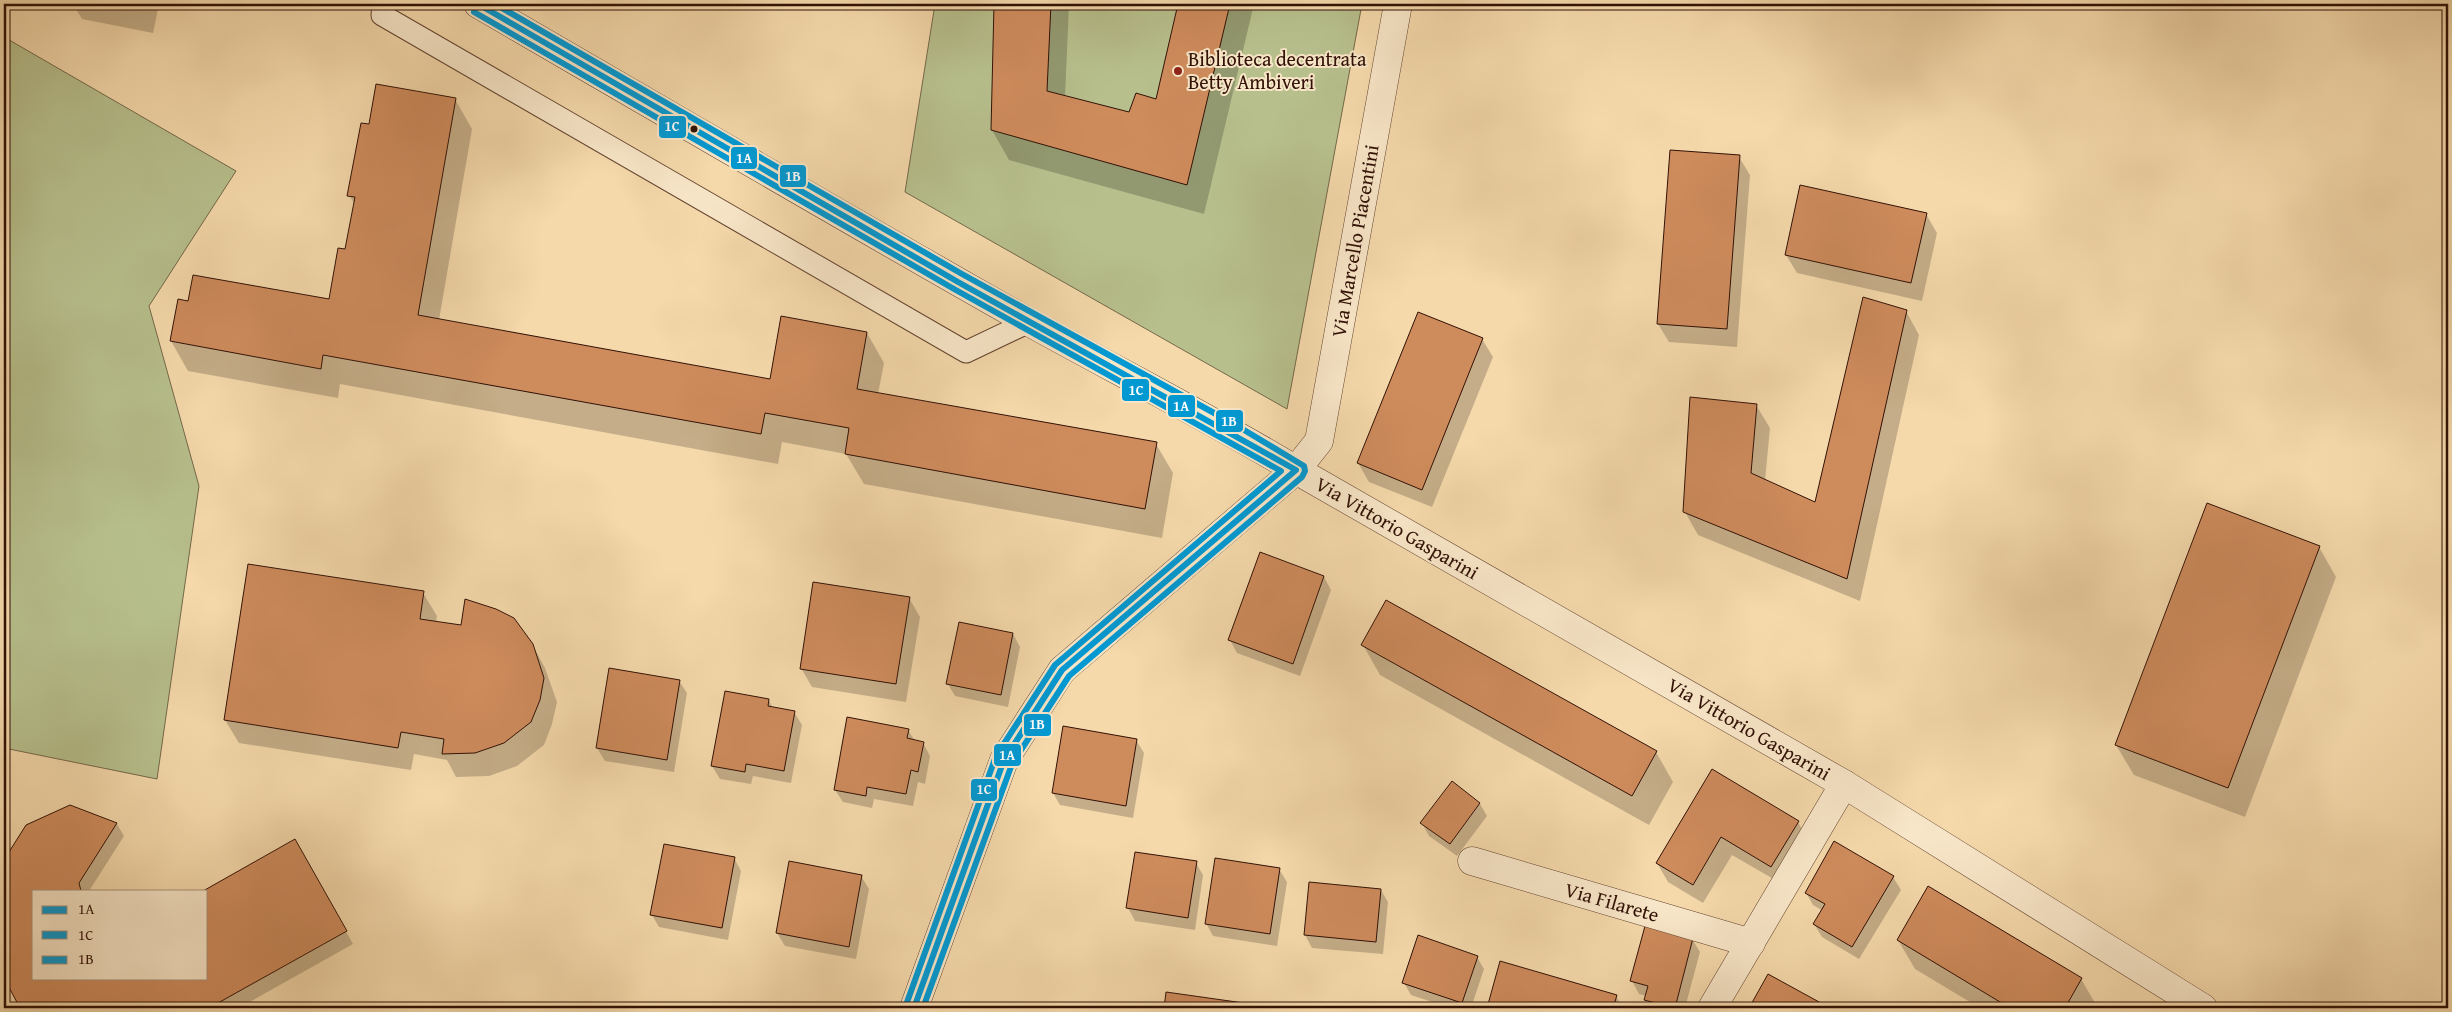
<svg xmlns="http://www.w3.org/2000/svg" width="2452" height="1012" font-family="'Gentium Book Plus',serif">
<style>
.green{fill:#b7c08d;stroke:#74684a}
.shadow{fill:#0003}
.building{fill:#ce8b5c;stroke:#311106}
.lines{fill:none;stroke-linecap:round;stroke-linejoin:round}
.service-casing{stroke:#62432f;stroke-width:23}
.minor-casing{stroke:#62432f;stroke-width:29}
.tertiary-casing{stroke:#62432f;stroke-width:29}
.service{stroke:#f8e6c8;stroke-width:21}
.minor{stroke:#f8e6c8;stroke-width:28}
.tertiary{stroke:#f8e6c8;stroke-width:28}
.bus-1-casing{stroke:#f8e6c8;stroke-width:10}
.bus-2-casing{stroke:#f8e6c8;stroke-width:10}
.bus-3-casing{stroke:#f8e6c8;stroke-width:10}
.bus-1{stroke:#0299d3;stroke-width:6}
.bus-2{stroke:#0299d3;stroke-width:6}
.bus-3{stroke:#0299d3;stroke-width:6}
.poi-dot{fill:#8f2418;stroke:#f8e6c8;stroke-width:2}
.bus-dot{fill:#311106;stroke:#f8e6c8;stroke-width:2}
.labels{text-anchor:middle;stroke-width:4;stroke-linejoin:round;paint-order:stroke}
.poi-label{font-size:20px;fill:#311106;stroke:#f8e6c8;text-anchor:start}
.street-label{font-size:20px;fill:#311106;stroke:#f8e6c8}
.line-badge{stroke:#f8e6c8;stroke-width:2}
.badge-label{font-size:14px;text-anchor:middle;font-weight:bold;fill:#fff}
</style>
<rect width="100%" height="100%" fill="#f5d9ab"/>
<filter id="stains"><feTurbulence type="fractalNoise" baseFrequency=".004" numOctaves="4"/><feColorMatrix values="0 0 0 0 .2 0 0 0 0 .09 0 0 0 0 .02 0 0 0 .5 -.17"/></filter>
<radialGradient id="worn" r=".72"><stop offset=".6" stop-color="#630" stop-opacity="0"/><stop offset="1" stop-color="#630" stop-opacity=".3"/></radialGradient>
<g class="green">
<path d="M935,4H1362L1287,409L905,192Z"/>
<path d="M4,37L236,171L149,306L199,486L157,779L4,748Z"/>
</g>
<g class="shadow">
<path d="M73,4H159L153,33L82,19Z"/>
<path d="M996,4H1069L1065,97L1130,113L1157,101L1179,4H1254L1204,214L1009,160L992,130Z"/>
<path d="M455,99L472,129L439,320L771,380L867,333L884,363L878,394L1156,444L1173,473L1162,538L864,484L846,454L782,442L778,464L340,384L338,398L188,371L171,341L189,303L330,300L346,251L355,205L349,195L370,126Z"/>
<path d="M1739,157L1750,175L1737,347L1669,342L1658,324Z"/>
<path d="M1926,214L1937,233L1922,301L1797,273L1786,255Z"/>
<path d="M1906,311L1919,335L1860,601L1698,535L1685,512L1756,405L1770,428L1765,481L1816,503Z"/>
<path d="M1482,339L1493,357L1432,507L1369,482L1358,463Z"/>
<path d="M2319,547L2336,577L2245,817L2134,775L2116,745Z"/>
<path d="M1324,577L1331,590L1300,676L1237,653L1230,640Z"/>
<path d="M423,593L437,616L436,622L532,644L545,668L557,702L552,724L544,745L517,766L489,776L456,777L447,760L414,754L411,770L239,743L225,720Z"/>
<path d="M909,598L920,617L906,702L812,687L801,668Z"/>
<path d="M1013,634L1020,647L1008,707L955,696L948,684Z"/>
<path d="M1363,645L1656,752L1673,782L1649,825L1380,675Z"/>
<path d="M679,681L687,693L674,772L605,761L597,748Z"/>
<path d="M769,700L773,709L794,712L802,725L791,783L753,776L751,784L720,779L712,766Z"/>
<path d="M908,730L915,741L923,743L930,756L925,784L918,782L913,806L874,799L872,808L843,802L835,790Z"/>
<path d="M1136,740L1144,753L1133,818L1060,805L1053,793Z"/>
<path d="M1712,771L1798,822L1808,841L1782,884L1732,855L1703,903L1668,882L1657,863Z"/>
<path d="M1480,804L1487,816L1457,856L1429,836L1422,823Z"/>
<path d="M117,824L124,836L89,891H34V978H206L295,841L353,944L239,1008H22L4,976V862L27,826Z"/>
<path d="M734,858L741,871L728,940L659,927L652,915Z"/>
<path d="M1196,863L1203,875L1195,930L1135,921L1128,908Z"/>
<path d="M1279,869L1287,882L1277,946L1213,936L1206,923Z"/>
<path d="M861,876L869,889L856,959L785,946L777,933Z"/>
<path d="M1893,877L1901,890L1859,959L1822,937L1814,924L1823,911L1813,905L1806,893Z"/>
<path d="M1929,887L2081,979L2098,1008H1980L1915,969L1898,940Z"/>
<path d="M1381,890L1388,902L1383,954L1312,948L1305,935Z"/>
<path d="M1692,939L1700,952L1685,1008H1651L1646,999L1647,996L1639,994L1632,981Z"/>
<path d="M1477,957L1484,969L1471,1008H1450L1411,995L1404,983Z"/>
<path d="M1501,963L1616,996L1623,1008H1488Z"/>
<path d="M1769,975L1828,1008H1750Z"/>
<path d="M1167,993L1271,1008H1165Z"/>
</g>
<g class="building">
<path d="M994,4H1051L1047,91L1129,112L1136,93L1156,99L1178,4H1230L1187,185L991,130Z"/>
<path d="M376,84L456,98L418,315L770,379L781,316L867,332L857,389L1157,442L1145,509L845,454L849,428L765,413L761,434L323,355L321,369L170,341L178,299L188,301L193,275L329,299L338,248L345,249L355,197L347,196L361,123L369,124Z"/>
<path d="M1670,150L1740,155L1727,329L1657,324Z"/>
<path d="M1800,185L1927,213L1911,283L1785,255Z"/>
<path d="M1863,297L1907,310L1847,579L1683,512L1690,397L1757,404L1751,473L1815,502Z"/>
<path d="M1418,312L1483,338L1422,490L1357,463Z"/>
<path d="M2207,503L2320,546L2228,788L2115,745Z"/>
<path d="M1260,552L1324,576L1293,664L1228,640Z"/>
<path d="M248,564L424,591L420,619L461,625L465,599L496,609L514,618L533,644L544,678L540,700L531,722L504,743L475,753L442,754L444,739L401,732L398,748L224,720Z"/>
<path d="M813,582L910,597L896,684L800,669Z"/>
<path d="M1386,600L1657,751L1632,796L1361,645Z"/>
<path d="M959,622L1013,633L1001,695L946,684Z"/>
<path d="M609,668L680,680L667,760L596,748Z"/>
<path d="M725,691L769,699L768,706L795,711L784,771L746,764L745,772L711,766Z"/>
<path d="M847,717L909,729L907,738L924,742L918,772L911,770L906,794L867,787L866,796L834,790Z"/>
<path d="M1063,726L1137,739L1126,806L1052,793Z"/>
<path d="M1712,769L1799,821L1771,867L1721,837L1693,885L1656,863Z"/>
<path d="M1452,781L1480,803L1450,844L1420,823Z"/>
<path d="M70,805L117,823L79,883L81,891H34V978H206V891H203L295,839L347,931L209,1008H20L4,978V860L26,825Z"/>
<path d="M1834,841L1894,876L1852,947L1813,924L1825,904L1805,893Z"/>
<path d="M664,844L735,857L722,928L650,915Z"/>
<path d="M1135,852L1197,861L1188,918L1126,908Z"/>
<path d="M1215,858L1280,868L1270,934L1205,924Z"/>
<path d="M789,861L862,875L849,947L776,933Z"/>
<path d="M1309,882L1381,889L1376,942L1304,935Z"/>
<path d="M1928,886L2082,978L2065,1008H2010L1897,940Z"/>
<path d="M1645,926L1693,938L1675,1008L1644,1000L1648,986L1630,981Z"/>
<path d="M1418,935L1478,956L1462,1003L1402,983Z"/>
<path d="M1500,961L1617,995L1613,1008H1487Z"/>
<path d="M1768,974L1830,1008H1749Z"/>
<path d="M1166,992L1272,1007V1008H1164Z"/>
</g>
<g class="lines">
<g class="service-casing">
<path id="service" d="M383,4L382,15L966,352L1029,322"/>
</g>
<g class="minor-casing">
<g id="minor">
<path d="M1472,861L1751,943"/>
<path d="M914,1008L1004,760L1062,670L1296,470L1319,441L1398,4"/>
<path d="M1712,1008L1844,784"/>
</g>
</g>
<g class="tertiary-casing">
<path id="tertiary" d="M478,4C661,110 843,217 1027,321C1117,371 1208,417 1296,470L1844,784L2203,1008"/>
</g>
<use href="#service" class="service"/>
<use href="#minor" class="minor"/>
<use href="#tertiary" class="tertiary"/>
<g class="bus-1-casing">
<path id="bus-1" d="M478,4L958,282L1296,470L1062,670L1004,760L914,1008"/>
</g>
<g class="bus-2-casing">
<path id="bus-2" d="M474,12L954,289L1281,471L1055,665L996,756L906,1005"/>
</g>
<g class="bus-3-casing">
<path id="bus-3" d="M495,4L962,274L1234,424L1304,466L1305,471L1302,477L1069,676L1012,764L923,1008"/>
</g>
<use href="#bus-1" class="bus-1"/>
<use href="#bus-2" class="bus-2"/>
<use href="#bus-3" class="bus-3"/>
</g>
<circle class="poi-dot" cx="1178" cy="71" r="5"/>
<circle class="bus-dot" cx="694" cy="129" r="4.5"/>
<g class="labels">
<g class="poi-label">
<text x="1188" y="66">Biblioteca decentrata<tspan x="1188" dy="23">Betty Ambiveri</tspan></text>
</g>
<g class="street-label">
<text transform="translate(1355 241) rotate(-80)" y="7">Via Marcello Piacentini</text>
<text transform="translate(1397 528) rotate(30)" y="7">Via Vittorio Gasparini</text>
<text transform="translate(1749 729) rotate(30)" y="7">Via Vittorio Gasparini</text>
<text transform="translate(1612 902) rotate(16)" y="7">Via Filarete</text>
</g>
</g>
<g class="line-badge">
<rect x="658" y="115" width="29" height="24" rx="5" fill="#0299d3"/>
<rect x="730" y="146" width="28" height="24" rx="5" fill="#0299d3"/>
<rect x="779" y="164" width="28" height="24" rx="5" fill="#0299d3"/>
<rect x="1121" y="378" width="29" height="24" rx="5" fill="#0299d3"/>
<rect x="1167" y="394" width="29" height="24" rx="5" fill="#0299d3"/>
<rect x="1215" y="409" width="29" height="24" rx="5" fill="#0299d3"/>
<rect x="1023" y="713" width="29" height="24" rx="5" fill="#0299d3"/>
<rect x="993" y="743" width="29" height="24" rx="5" fill="#0299d3"/>
<rect x="970" y="778" width="28" height="24" rx="5" fill="#0299d3"/>
</g>
<g class="badge-label">
<text x="672" y="131">1C</text>
<text x="744" y="163">1A</text>
<text x="793" y="181">1B</text>
<text x="1136" y="395">1C</text>
<text x="1181" y="411">1A</text>
<text x="1229" y="426">1B</text>
<text x="1037" y="729">1B</text>
<text x="1007" y="760">1A</text>
<text x="984" y="794">1C</text>
</g>
<rect width="2452" height="1012" fill="none" stroke="#f5d9ab" stroke-width="20"/>
<rect x="5" y="5" width="2442" height="1002" fill="none" stroke="#311106" stroke-width="2.5"/>
<rect x="10" y="10" width="2432" height="992" fill="none" stroke="#311106"/>
<rect x="32" y="890" width="175" height="90" fill="#f8e6c8" stroke="#a8917a"/>
<rect x="42" y="906" width="25" height="8" fill="#0299d3" stroke="#a8917a"/>
<text x="78" y="914" font-size="15" fill="#311106">1A</text>
<rect x="42" y="931" width="25" height="8" fill="#0299d3" stroke="#a8917a"/>
<text x="78" y="940" font-size="15" fill="#311106">1C</text>
<rect x="42" y="956" width="25" height="8" fill="#0299d3" stroke="#a8917a"/>
<text x="78" y="964" font-size="15" fill="#311106">1B</text>
<rect width="100%" height="100%" filter="url(#stains)"/>
<rect width="100%" height="100%" fill="url(#worn)"/>
</svg>
